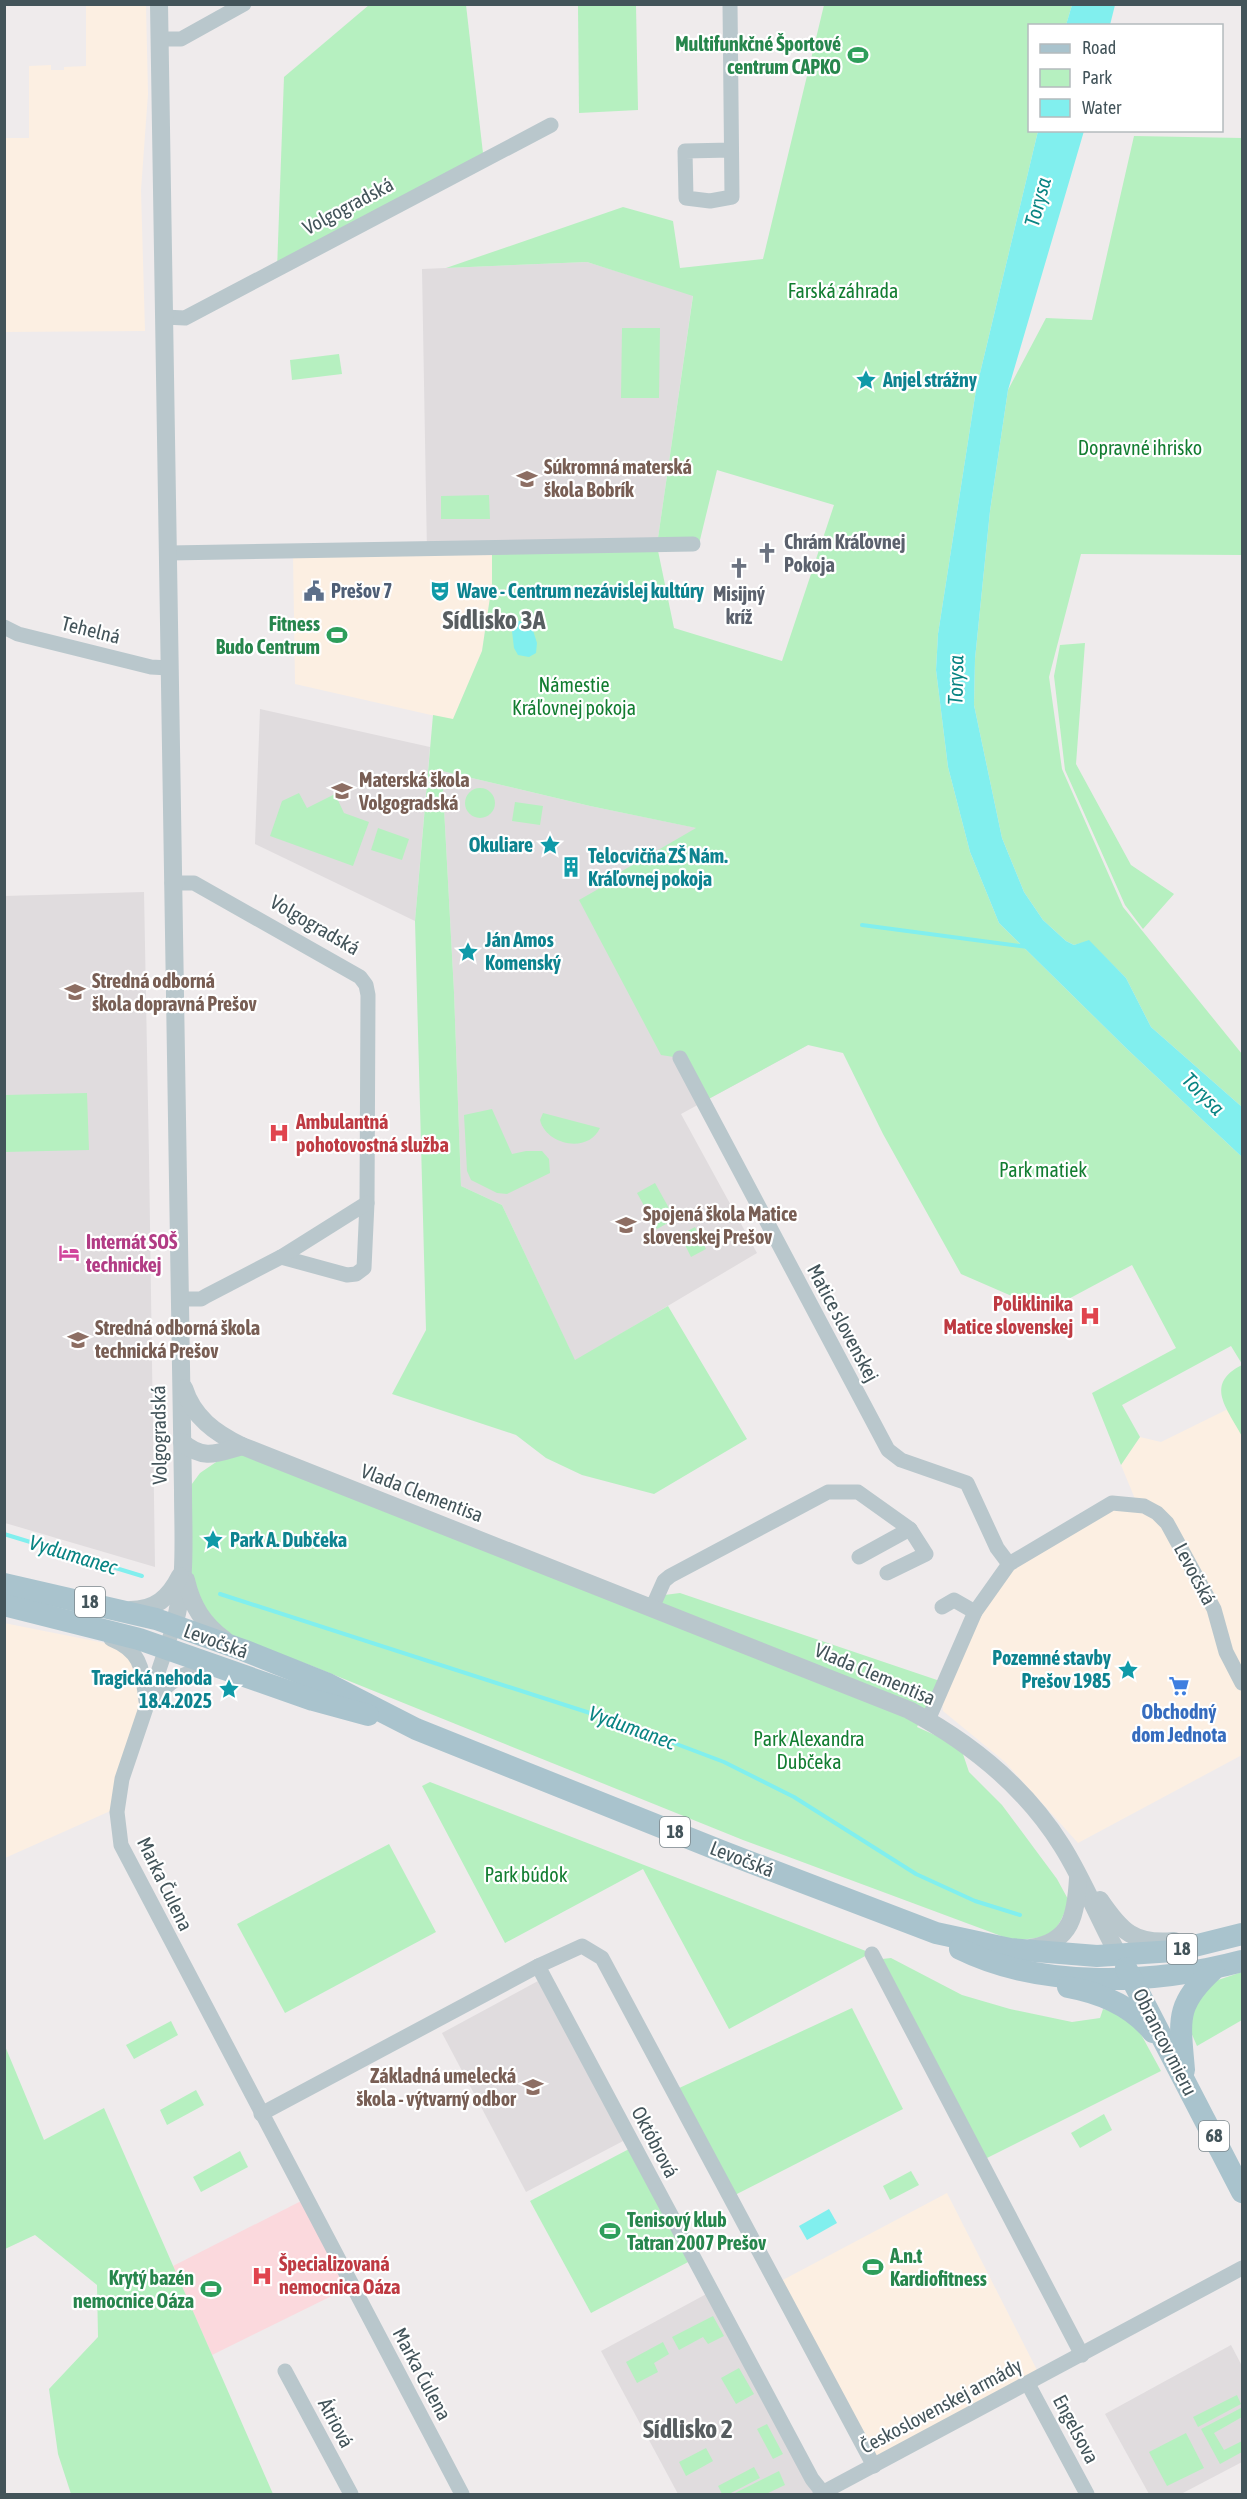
<svg xmlns="http://www.w3.org/2000/svg" width="1247" height="2499" font-family="'Asap Condensed',sans-serif">
<style>
.commercial{fill:#fcefe2}
.education{fill:#e0dcde}
.medical{fill:#fbd9dd}
.green{fill:#b6f0c0;fill-rule:evenodd}
.water{fill:#81efee}
.lines{fill:none;stroke-linecap:round;stroke-linejoin:round}
.stream{stroke:#81efee;stroke-width:4}
.minor{stroke:#b9c7cc;stroke-width:15}
.tertiary{stroke:#b9c7cc;stroke-width:18}
.primary{stroke:#a9c3cd;stroke-width:22}
.labels{text-anchor:middle;stroke-width:4.5;stroke-linejoin:round;paint-order:stroke}
.shield{fill:#fff;stroke:#7b878c;stroke-width:1.5}
.shield-label{font-size:18px;font-weight:bold;fill:#43545a}
.leisure-label{font-size:20px;font-weight:bold;fill:#27864d;stroke:#fff;text-anchor:end}
.street-label{font-size:20px;fill:#43545a;stroke:#fff}
.park-label{font-size:20px;fill:#127d31;stroke:#fff}
.culture-label{font-size:20px;font-weight:bold;fill:#0d838f;stroke:#fff;text-anchor:start}
.education-label{font-size:20px;font-weight:bold;fill:#785e54;stroke:#fff;text-anchor:start}
.worship-label{font-size:20px;font-weight:bold;fill:#5b616d;stroke:#fff;text-anchor:start}
.service-label{font-size:20px;font-weight:bold;fill:#4e5e75;stroke:#fff;text-anchor:start}
.health-label{font-size:20px;font-weight:bold;fill:#be3a42;stroke:#fff;text-anchor:start}
.hotel-label{font-size:20px;font-weight:bold;fill:#b23c85;stroke:#fff;text-anchor:start}
.shop-label{font-size:20px;font-weight:bold;fill:#366cbe;stroke:#fff}
.water-label{font-size:21px;font-style:italic;fill:#098483;stroke:#fff}
.district-label{font-size:26px;font-weight:bold;fill:#585e61;stroke:#fff}
</style>
<rect width="100%" height="100%" fill="#efebec"/>
<g class="commercial">
<path d="M86,5H146L148,94L141,190L145,331L5,332V138H29V66L51,65V70H64V67L86,66Z"/>
<path d="M492,550V584L482,651L453,720L295,684L293,555Z"/>
<path d="M1228,1409L1242,1436V1755L1078,1843L1005,1762L943,1711L940,1681L1006,1562L1109,1506L1140,1511L1121,1465L1140,1437L1161,1442Z"/>
<path d="M4,1623L125,1647L149,1691L117,1808L5,1858Z"/>
<path d="M947,2193L1040,2376L876,2462L779,2282Z"/>
</g>
<g class="education">
<path d="M587,262L693,295L657,545L427,552L422,269Z"/>
<path d="M260,709L430,747L415,921L255,844Z"/>
<path d="M442,771L590,806L697,828L808,1045L681,1114L757,1253L575,1361L502,1205L461,1186L454,992Z"/>
<path d="M144,892L149,1158L155,1567L5,1523L4,896Z"/>
<path d="M538,1981L625,2140L526,2192L442,2033Z"/>
<path d="M710,2292L820,2494H678L601,2351Z"/>
<path d="M1231,2345L1242,2366V2462L1181,2494H1149L1105,2414Z"/>
</g>
<path class="medical" d="M305,2199L352,2286L212,2355L173,2266Z"/>
<g class="green">
<path d="M369,5H466L484,162L277,270L284,77Z"/>
<path d="M578,5H636L638,110L579,113Z"/>
<path d="M824,5H1072L1066,25L1030,26V130L1038,131L976,390L938,634L936,670L948,767L970,852L999,923L1127,1049L1242,1157V1364L1231,1346L1122,1405L1140,1437L1121,1465L1092,1393L1176,1348L1132,1265L1046,1311L961,1274L883,1134L843,1053L808,1045L703,1102L680,1058L661,1055L579,900L600,888L598,885L696,828L590,806L442,771L454,992L461,1186L502,1205L575,1360L668,1306L747,1439L654,1494L582,1475L546,1458L516,1435L392,1394L426,1330L415,921L433,715L453,719L482,651L492,584V550L657,545L693,296L587,262L446,268L623,207L673,221L680,268L763,259ZM717,470L834,505L782,661L674,628L657,546L699,544Z"/>
<path d="M1134,136L1242,138V555L1081,554L1049,677L1062,769L1123,907L1242,1054V1107L1151,1027L1126,978L1089,941L1074,945L1066,941L1043,920L1024,892L1002,838L974,705L975,659L990,511L1008,390L1046,318L1092,320Z"/>
<path d="M622,328H660L659,398H621Z"/>
<path d="M339,354L342,374L292,380L290,360Z"/>
<path d="M489,495L490,519H441V496Z"/>
<path d="M1085,643L1076,764L1131,865L1174,894L1143,929L1125,905L1065,770L1054,676L1060,645Z"/>
<circle cx="480" cy="803" r="15"/>
<path d="M299,793L307,808L335,794L344,813L369,822L353,866L270,836L282,801Z"/>
<path d="M515,802L543,806L540,825L512,821Z"/>
<path d="M378,828L409,839L402,860L371,850Z"/>
<path d="M87,1093L89,1150L5,1152V1095Z"/>
<path d="M492,1109L512,1154L526,1151H542L549,1159L550,1173L507,1194L497,1193L471,1180L467,1171L464,1115Z"/>
<path d="M543,1113L600,1128C588,1154 546,1145 540,1120Z"/>
<path d="M655,1183L675,1219L657,1229L637,1193Z"/>
<path d="M695,1227L706,1249L691,1257L680,1235Z"/>
<path d="M1242,1365V1436C1227,1408 1204,1384 1242,1365Z"/>
<path d="M239,1452L633,1599L680,1593L940,1681L917,1727L946,1740L962,1751L969,1772L1002,1805L1057,1879L1069,1901C1056,1937 1050,1938 1012,1940L743,1840L312,1666L216,1630L187,1573L186,1492L200,1473L225,1456Z"/>
<path d="M430,1782L871,1953L729,2029L643,1869L505,1943L422,1786Z"/>
<path d="M389,1844L436,1932L285,2013L237,1924Z"/>
<path d="M891,1958L962,1995L1010,2009L1072,2022L1100,2018L1103,2009L1131,2016L1161,2071L985,2159L882,1959Z"/>
<path d="M1242,1972V2020L1197,2046L1190,2030L1192,1998L1203,1985Z"/>
<path d="M852,2008L903,2109L733,2196L677,2089Z"/>
<path d="M171,2021L178,2035L134,2059L126,2045Z"/>
<path d="M5,2046L44,2140L104,2108L273,2494H71L58,2454L49,2389L98,2337L97,2285L35,2235L5,2249Z"/>
<path d="M196,2090L204,2105L167,2125L160,2110Z"/>
<path d="M1104,2114L1112,2130L1080,2148L1071,2133Z"/>
<path d="M629,2149L690,2261L591,2313L530,2201Z"/>
<path d="M240,2151L248,2167L201,2192L193,2177Z"/>
<path d="M911,2171L919,2185L890,2200L883,2186Z"/>
<path d="M713,2316L724,2336L708,2344L703,2337L679,2350L672,2337Z"/>
<path d="M663,2342L669,2354L654,2363L658,2372L637,2383L626,2362Z"/>
<path d="M739,2368L754,2394L736,2404L721,2378Z"/>
<path d="M1237,2395L1241,2404L1198,2427L1193,2417Z"/>
<path d="M1241,2408L1242,2417L1214,2433L1224,2450L1242,2441V2452L1220,2464L1201,2429Z"/>
<path d="M767,2424L783,2454L773,2459L757,2429Z"/>
<path d="M1186,2433L1204,2468L1167,2486L1149,2452Z"/>
<path d="M706,2448L713,2461L686,2476L679,2462Z"/>
<path d="M754,2467L760,2478L729,2494H722L718,2486Z"/>
<path d="M779,2471L785,2485L766,2494H733Z"/>
</g>
<g class="water">
<path d="M1072,5H1115L1110,25H1066Z"/>
<path d="M1038,131H1084L1008,390L990,511L975,659L974,705L1002,838L1024,892L1043,920L1066,941L1074,945L1089,940L1126,978L1151,1027L1242,1107V1157L1127,1049L999,923L970,852L948,767L936,670L938,634L976,390Z"/>
<path d="M519,621H530L537,643L536,653L529,657L518,655L514,648L511,623Z"/>
<path d="M829,2209L837,2223L807,2240L799,2226Z"/>
</g>
<g class="lines">
<g class="stream">
<path d="M862,925L1028,947"/>
<path d="M4,1534L142,1576"/>
<path d="M220,1594L621,1723L724,1762L794,1797L916,1874L975,1901L1020,1915"/>
</g>
<g class="minor">
<path d="M730,4L732,197L710,201L686,198L685,151L731,150"/>
<path d="M159,39H181L244,4"/>
<path d="M164,317L185,318L551,125"/>
<path d="M169,553L693,544"/>
<path d="M4,627L18,634L151,667L169,668"/>
<path d="M172,883H194L360,977L366,985L368,995L367,1203L364,1268L356,1274L347,1275L281,1257"/>
<path d="M680,1058L888,1450L901,1460L967,1483L997,1548L1009,1564"/>
<path d="M179,1299H201L206,1296L281,1257L367,1203"/>
<path d="M887,1573L926,1554L910,1529"/>
<path d="M942,1607L954,1600L975,1612"/>
<path d="M652,1608L664,1581L670,1576L828,1492H858L910,1529L859,1557"/>
<path d="M174,1625L122,1779L117,1812L121,1845L462,2494"/>
<path d="M111,1639C143,1652 142,1670 146,1701"/>
<path d="M150,1703C169,1682 184,1670 213,1668"/>
<path d="M928,1720L975,1612L1009,1564L1112,1503L1144,1506L1157,1513L1167,1523L1214,1609L1226,1652L1242,1683"/>
<path d="M872,1954L1082,2355"/>
<path d="M538,1966L812,2479L824,2494"/>
<path d="M261,2114L538,1966L582,1946L602,1958L874,2466"/>
<path d="M285,2371L351,2494"/>
<path d="M1028,2384L1087,2494"/>
<path d="M820,2494L1242,2268"/>
</g>
<g class="tertiary">
<path d="M159,4L183,1490C183,1536 187,1581 174,1625"/>
<path d="M184,1388C193,1417 215,1433 242,1446L909,1710C969,1742 1025,1787 1062,1846C1084,1881 1099,1920 1119,1956"/>
<path d="M182,1442C204,1461 217,1453 242,1446"/>
<path d="M186,1580C192,1606 203,1624 225,1640"/>
<path d="M130,1610C155,1610 169,1598 180,1576"/>
<path d="M1100,1900C1121,1931 1134,1945 1174,1941"/>
<path d="M1031,1948C1072,1942 1076,1914 1078,1878"/>
</g>
<g class="primary">
<path d="M4,1584L156,1619L243,1650L328,1684L416,1729L721,1851L936,1933L1010,1949L1097,1956L1174,1951L1242,1934"/>
<path d="M4,1605L139,1639L313,1700L368,1715"/>
<path d="M960,1949C1043,1990 1155,1984 1242,1961"/>
<path d="M1126,1968L1242,2192"/>
<path d="M1068,1987C1101,1993 1131,2005 1153,2032"/>
<path d="M1184,2070C1180,2021 1174,2005 1214,1969"/>
</g>
</g>
<defs>
<g id="stadium-bare" transform="scale(1.62)"><path d="M0-5a6.5 5 0 1 0 0 10a6.5 5 0 1 0 0-10ZM-3.5-1.8h7v3.6h-7Z" fill="#2e9e5b" stroke="#fff" stroke-width="2.5" paint-order="stroke"/></g>
<g id="sight-bare" transform="scale(1.62)"><path d="M0-6L1.8-2.2L6-1.7L2.9 1.2L3.7 5.4L0 3.3L-3.7 5.4L-2.9 1.2L-6-1.7L-1.8-2.2Z" fill="#0f9aa8" stroke="#fff" stroke-width="2.5" paint-order="stroke"/></g>
<g id="school-bare" transform="scale(1.62)"><path d="M0-5L7-2L0 1L-7-2ZM-4 1L0 2.5L4 1V4Q0 6-4 4Z" fill="#8d6e63" stroke="#fff" stroke-width="2.5" paint-order="stroke"/></g>
<g id="church-bare" transform="scale(1.62)"><path d="M-1.2-6h2.4v3.5h3.3v2.4h-3.3V6h-2.4V-.1h-3.3v-2.4h3.3Z" fill="#6b7280" stroke="#fff" stroke-width="2.5" paint-order="stroke"/></g>
<g id="civic-bare" transform="scale(1.62)"><path d="M-.6-6.5H3V-4.5H.6V-3L4-1V1h2V6H-6V1h2V-1L-.6-3ZM-1.2 2.5V6h2.4V2.5Z" fill="#5c6f8a" stroke="#fff" stroke-width="2.5" paint-order="stroke"/></g>
<g id="theatre-bare" transform="scale(1.62)"><path d="M-5-5.5Q0-4 5-5.5V0Q5 5 0 6Q-5 5-5 0ZM-3.3-2.5H-1v1.5H-3.3ZM1-2.5H3.3v1.5H1ZM-2.8 1Q0 5.5 2.8 1Z" fill="#0f9aa8" stroke="#fff" stroke-width="2.5" paint-order="stroke"/></g>
<g id="building-bare" transform="scale(1.62)"><path d="M-4-6H4V6H1V3H-1V6H-4ZM-2.5-4.3h1.7v1.8h-1.7ZM.8-4.3h1.7v1.8H.8ZM-2.5-1h1.7V.8h-1.7ZM.8-1h1.7V.8H.8Z" fill="#0f9aa8" stroke="#fff" stroke-width="2.5" paint-order="stroke"/></g>
<g id="hospital-bare" transform="scale(1.62)"><path d="M-5-5h3v3.5h4V-5h3V5h-3V1.5h-4V5h-3Z" fill="#e0444e" stroke="#fff" stroke-width="2.5" paint-order="stroke"/></g>
<g id="hotel-bare" transform="scale(1.62)"><path d="M-6-4.5h1.5V1H6V5H4.5V3h-9V5H-6ZM-4 0a1.8 1.8 0 1 1 3.6 0ZM.5 0V-2.5h3Q6-2.5 6 0Z" fill="#d1479c" stroke="#fff" stroke-width="2.5" paint-order="stroke"/></g>
<g id="supermarket-bare" transform="scale(1.62)"><path d="M-6-5.5h2.5l.6 2H6L4.5 2H-2.5L-4.4-4H-6ZM-1.5 3.2a1.3 1.3 0 1 0 .1 0ZM3 3.2a1.3 1.3 0 1 0 .1 0Z" fill="#3f7fe0" stroke="#fff" stroke-width="2.5" paint-order="stroke"/></g>
</defs>
<g fill-rule="evenodd">
<use href="#stadium-bare" x="858" y="55"/>
<use href="#sight-bare" x="866" y="380"/>
<use href="#school-bare" x="527" y="479"/>
<use href="#church-bare" x="767" y="553"/>
<use href="#church-bare" x="739" y="568"/>
<use href="#civic-bare" x="314" y="591"/>
<use href="#theatre-bare" x="440" y="591"/>
<use href="#stadium-bare" x="337" y="635"/>
<use href="#school-bare" x="342" y="791"/>
<use href="#sight-bare" x="550" y="845"/>
<use href="#building-bare" x="571" y="867"/>
<use href="#sight-bare" x="468" y="952"/>
<use href="#school-bare" x="75" y="992"/>
<use href="#hospital-bare" x="279" y="1133"/>
<use href="#school-bare" x="626" y="1225"/>
<use href="#hotel-bare" x="69" y="1253"/>
<use href="#hospital-bare" x="1090" y="1316"/>
<use href="#school-bare" x="78" y="1340"/>
<use href="#sight-bare" x="213" y="1540"/>
<use href="#sight-bare" x="1128" y="1670"/>
<use href="#supermarket-bare" x="1179" y="1686"/>
<use href="#sight-bare" x="229" y="1689"/>
<use href="#school-bare" x="533" y="2087"/>
<use href="#stadium-bare" x="610" y="2231"/>
<use href="#stadium-bare" x="873" y="2267"/>
<use href="#hospital-bare" x="262" y="2276"/>
<use href="#stadium-bare" x="211" y="2289"/>
</g>
<g class="labels">
<g class="shield">
<rect x="75" y="1587" width="30" height="30" rx="4.5"/>
<rect x="660" y="1817" width="30" height="30" rx="4.5"/>
<rect x="1167" y="1934" width="30" height="30" rx="4.5"/>
<rect x="1199" y="2121" width="30" height="30" rx="4.5"/>
</g>
<g class="shield-label">
<text x="90" y="1608">18</text>
<text x="675" y="1838">18</text>
<text x="1182" y="1955">18</text>
<text x="1214" y="2142">68</text>
</g>
<g class="leisure-label">
<text x="841" y="51">Multifunkčné Športové<tspan x="841" dy="23">centrum CAPKO</tspan></text>
<text x="320" y="631">Fitness<tspan x="320" dy="23">Budo Centrum</tspan></text>
<text x="627" y="2227" text-anchor="start">Tenisový klub<tspan x="627" dy="23">Tatran 2007 Prešov</tspan></text>
<text x="890" y="2263" text-anchor="start">A.n.t<tspan x="890" dy="23">Kardiofitness</tspan></text>
<text x="194" y="2285">Krytý bazén<tspan x="194" dy="23">nemocnice Oáza</tspan></text>
</g>
<g class="street-label">
<text transform="translate(348 206) rotate(-28)" y="7">Volgogradská</text>
<text transform="translate(91 630) rotate(14)" y="7">Tehelná</text>
<text transform="translate(315 925) rotate(30)" y="7">Volgogradská</text>
<text transform="translate(843 1323) rotate(62)" y="7">Matice slovenskej</text>
<text transform="translate(159 1435) rotate(-91)" y="7">Volgogradská</text>
<text transform="translate(422 1493) rotate(21)" y="7">Vlada Clementisa</text>
<text transform="translate(1195 1574) rotate(62)" y="7">Levočská</text>
<text transform="translate(216 1641) rotate(20)" y="7">Levočská</text>
<text transform="translate(875 1674) rotate(23)" y="7">Vlada Clementisa</text>
<text transform="translate(742 1859) rotate(21)" y="7">Levočská</text>
<text transform="translate(165 1884) rotate(64)" y="7">Marka Čulena</text>
<text transform="translate(1165 2042) rotate(63)" y="7">Obrancov mieru</text>
<text transform="translate(655 2142) rotate(62)" y="7">Októbrová</text>
<text transform="translate(422 2374) rotate(62)" y="7">Marka Čulena</text>
<text transform="translate(941 2406) rotate(-28)" y="7">Československej armády</text>
<text transform="translate(336 2423) rotate(62)" y="7">Átriová</text>
<text transform="translate(1076 2429) rotate(62)" y="7">Engelsova</text>
</g>
<g class="park-label">
<text x="843" y="298">Farská záhrada</text>
<text x="1140" y="455">Dopravné ihrisko</text>
<text x="574" y="692">Námestie<tspan x="574" dy="23">Kráľovnej pokoja</tspan></text>
<text x="1043" y="1177">Park matiek</text>
<text x="809" y="1746">Park Alexandra<tspan x="809" dy="23">Dubčeka</tspan></text>
<text x="526" y="1882">Park búdok</text>
</g>
<g class="culture-label">
<text x="883" y="387">Anjel strážny</text>
<text x="457" y="598">Wave - Centrum nezávislej kultúry</text>
<text x="533" y="852" text-anchor="end">Okuliare</text>
<text x="588" y="863">Telocvičňa ZŠ Nám.<tspan x="588" dy="23">Kráľovnej pokoja</tspan></text>
<text x="485" y="947">Ján Amos<tspan x="485" dy="23">Komenský</tspan></text>
<text x="230" y="1547">Park A. Dubčeka</text>
<text x="1111" y="1665" text-anchor="end">Pozemné stavby<tspan x="1111" dy="23">Prešov 1985</tspan></text>
<text x="212" y="1685" text-anchor="end">Tragická nehoda<tspan x="212" dy="23">18.4.2025</tspan></text>
</g>
<g class="education-label">
<text x="544" y="474">Súkromná materská<tspan x="544" dy="23">škola Bobrík</tspan></text>
<text x="359" y="787">Materská škola<tspan x="359" dy="23">Volgogradská</tspan></text>
<text x="92" y="988">Stredná odborná<tspan x="92" dy="23">škola dopravná Prešov</tspan></text>
<text x="643" y="1221">Spojená škola Matice<tspan x="643" dy="23">slovenskej Prešov</tspan></text>
<text x="95" y="1335">Stredná odborná škola<tspan x="95" dy="23">technická Prešov</tspan></text>
<text x="516" y="2083" text-anchor="end">Základná umelecká<tspan x="516" dy="23">škola - výtvarný odbor</tspan></text>
</g>
<g class="worship-label">
<text x="784" y="549">Chrám Kráľovnej<tspan x="784" dy="23">Pokoja</tspan></text>
<text x="739" y="601" text-anchor="middle">Misijný<tspan x="739" dy="23">kríž</tspan></text>
</g>
<g class="service-label">
<text x="331" y="598">Prešov 7</text>
</g>
<g class="health-label">
<text x="296" y="1129">Ambulantná<tspan x="296" dy="23">pohotovostná služba</tspan></text>
<text x="1073" y="1311" text-anchor="end">Poliklinika<tspan x="1073" dy="23">Matice slovenskej</tspan></text>
<text x="279" y="2271">Špecializovaná<tspan x="279" dy="23">nemocnica Oáza</tspan></text>
</g>
<g class="hotel-label">
<text x="86" y="1249">Internát SOŠ<tspan x="86" dy="23">technickej</tspan></text>
</g>
<g class="shop-label">
<text x="1179" y="1719">Obchodný<tspan x="1179" dy="23">dom Jednota</tspan></text>
</g>
<g class="water-label">
<text transform="translate(1038 202) rotate(-75)" y="7">Torysa</text>
<text transform="translate(956 680) rotate(-89)" y="7">Torysa</text>
<text transform="translate(1203 1094) rotate(45)" y="7">Torysa</text>
<text transform="translate(73 1555) rotate(17)" y="7">Vydumanec</text>
<text transform="translate(632 1728) rotate(20)" y="7">Vydumanec</text>
</g>
<g class="district-label">
<text x="494" y="629">Sídlisko 3A</text>
<text x="688" y="2438">Sídlisko 2</text>
</g>
</g>
<rect width="1247" height="2499" fill="none" stroke="#43545a" stroke-width="12"/>
<rect x="1028" y="24" width="195" height="108" fill="#ffffff" stroke="#b4bbbd" stroke-width="1.5"/>
<rect x="1040" y="44" width="30" height="9" fill="#a9c3cd" stroke="#b4bbbd" stroke-width="1.5"/>
<text x="1082" y="54" font-size="18" fill="#43545a">Road</text>
<rect x="1040" y="69" width="30" height="18" fill="#b6f0c0" stroke="#b4bbbd" stroke-width="1.5"/>
<text x="1082" y="84" font-size="18" fill="#43545a">Park</text>
<rect x="1040" y="99" width="30" height="18" fill="#81efee" stroke="#b4bbbd" stroke-width="1.5"/>
<text x="1082" y="114" font-size="18" fill="#43545a">Water</text>
</svg>
